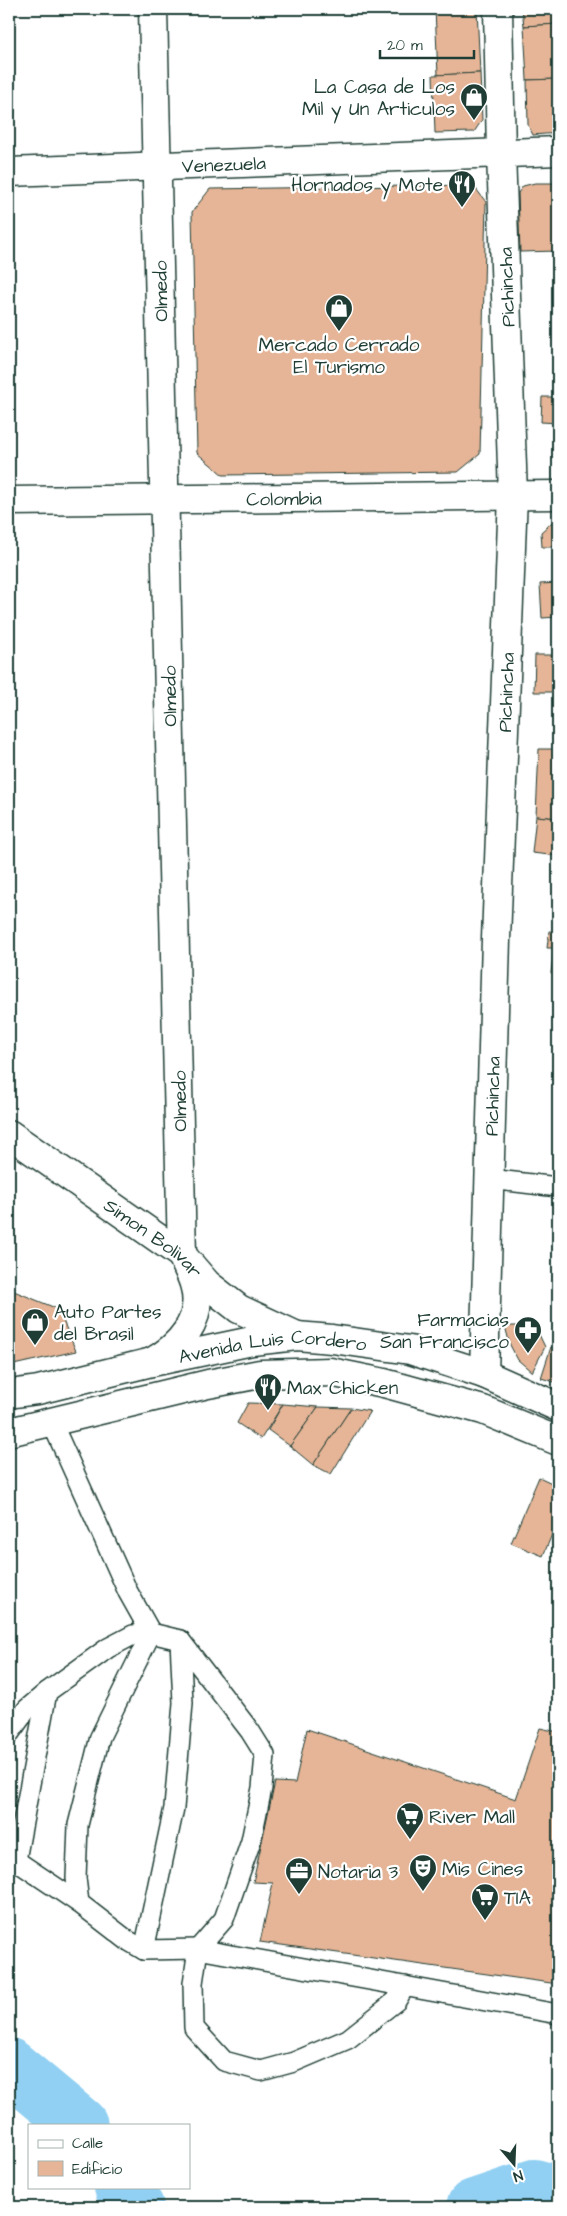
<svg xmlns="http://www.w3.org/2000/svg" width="567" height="2216" font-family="'Architects Daughter',sans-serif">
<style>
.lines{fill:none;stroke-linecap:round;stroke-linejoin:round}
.river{stroke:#91d0f2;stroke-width:56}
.building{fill:#e6b597;stroke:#1f3d34}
.service-casing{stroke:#1f3d34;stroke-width:22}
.minor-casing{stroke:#1f3d34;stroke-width:31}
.secondary-casing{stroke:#1f3d34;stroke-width:31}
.service{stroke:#fff;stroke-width:19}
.minor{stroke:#fff;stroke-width:28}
.secondary{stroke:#fff;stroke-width:28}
.labels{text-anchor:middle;stroke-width:4.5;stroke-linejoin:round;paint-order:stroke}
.poi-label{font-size:19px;fill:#1f3d34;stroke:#fff;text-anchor:start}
.street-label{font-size:19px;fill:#1f3d34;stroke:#fff}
</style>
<rect width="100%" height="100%" fill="#fff"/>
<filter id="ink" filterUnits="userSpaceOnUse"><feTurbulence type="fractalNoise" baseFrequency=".02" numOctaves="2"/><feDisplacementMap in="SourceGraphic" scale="10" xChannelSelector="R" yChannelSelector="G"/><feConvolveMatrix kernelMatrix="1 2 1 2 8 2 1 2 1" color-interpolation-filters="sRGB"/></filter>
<g filter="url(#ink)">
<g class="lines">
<g class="river">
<path d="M9,2066L80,2125"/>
<path d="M122,2187L136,2207"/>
<path d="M474,2207L534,2187L558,2194"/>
</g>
</g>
<g class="building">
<path d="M435,9H477L480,73L438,75Z"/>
<path d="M522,9H558V24L524,26Z"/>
<path d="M558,24V79L527,80L524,26Z"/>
<path d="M480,73L482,120L474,132L435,133L433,75Z"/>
<path d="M558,79V133L533,135L528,125L527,80Z"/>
<path d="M535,183H558V251L520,252L518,193L523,186Z"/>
<path d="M473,185L486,202L480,454L458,472L223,475L197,453L192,212L210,189Z"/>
<path d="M542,397H558V423L541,422Z"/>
<path d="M558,517V547H542L541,532Z"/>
<path d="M558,583V617L542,618L540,584Z"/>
<path d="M535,655H558V692H534Z"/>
<path d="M539,749H558V818L536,816Z"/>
<path d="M536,816L558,818V856L532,853Z"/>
<path d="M549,931L558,932V973H551L554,948H547Z"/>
<path d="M9,1289L58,1309L76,1351L9,1366Z"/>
<path d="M505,1326H535L545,1347L532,1372L518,1360L510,1345Z"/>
<path d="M551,1347L558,1349V1383L541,1378Z"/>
<path d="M248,1403L283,1404L261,1439L237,1423Z"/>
<path d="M283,1404L318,1407L290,1446L268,1430Z"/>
<path d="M318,1407L351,1408L313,1465L290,1446Z"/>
<path d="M351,1408L370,1411L331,1474L313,1465Z"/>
<path d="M539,1477L558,1486V1520L543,1556L511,1543Z"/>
<path d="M540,1728L558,1732V1984L260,1942L273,1883L253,1882L275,1782L295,1783L307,1729L516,1799Z"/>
</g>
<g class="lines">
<g class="service-casing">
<g id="service">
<path d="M489,1179L558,1187"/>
<path d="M52,1423L128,1592L151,1633L100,1737L78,1825L76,1878L79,1903L127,1940L144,1950L198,1949L558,2014"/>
<path d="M9,1734L27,1709L47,1692L108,1648L133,1635L151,1633L180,1640L250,1731L265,1755L262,1788L251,1841L224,1919L198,1949L193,1983L194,2028L224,2061L261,2071L294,2062L348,2039L396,2001L405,1986"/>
<path d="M9,1856L79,1903"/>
<path d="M16,1860L47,1692"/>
<path d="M144,1950L174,1808L183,1703L180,1640"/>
</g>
</g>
<g class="minor-casing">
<g id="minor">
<path id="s1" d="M9,172L558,151"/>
<path id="s2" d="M9,501L558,495"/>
<path id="s3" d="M9,1134L182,1255L207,1284L239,1309L297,1336"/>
<path d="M152,1362C179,1347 203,1321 195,1288C193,1277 186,1266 182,1255L153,9"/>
<path id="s4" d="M484,1374L496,939L513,495L501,153L498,9"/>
</g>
</g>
<g class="secondary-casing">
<g id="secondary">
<path id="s5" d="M9,1394L38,1390L152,1362L252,1341L297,1336L332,1339L410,1350L484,1374L558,1407"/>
<path d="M9,1432L208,1384L260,1374L330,1372L384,1383L483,1410L558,1441"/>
</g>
</g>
<use href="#service" class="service"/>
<use href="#minor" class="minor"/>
<use href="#secondary" class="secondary"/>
</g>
</g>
<defs>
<g id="shop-pin" transform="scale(1.4375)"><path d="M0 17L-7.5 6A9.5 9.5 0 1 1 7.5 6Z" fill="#1f3d34" stroke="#fff"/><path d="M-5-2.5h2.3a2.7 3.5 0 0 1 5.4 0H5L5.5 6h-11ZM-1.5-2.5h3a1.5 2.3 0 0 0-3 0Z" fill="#fff"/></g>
<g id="restaurant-pin" transform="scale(1.4375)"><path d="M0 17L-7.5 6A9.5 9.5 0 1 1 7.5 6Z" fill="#1f3d34" stroke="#fff"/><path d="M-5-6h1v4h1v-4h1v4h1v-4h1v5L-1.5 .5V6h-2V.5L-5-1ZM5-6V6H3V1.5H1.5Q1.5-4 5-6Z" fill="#fff"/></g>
<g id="pharmacy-pin" transform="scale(1.4375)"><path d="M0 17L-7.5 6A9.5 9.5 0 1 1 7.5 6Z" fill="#1f3d34" stroke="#fff"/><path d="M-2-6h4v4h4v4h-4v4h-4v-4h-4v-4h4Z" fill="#fff"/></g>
<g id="supermarket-pin" transform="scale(1.4375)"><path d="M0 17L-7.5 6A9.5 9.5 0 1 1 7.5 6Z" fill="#1f3d34" stroke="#fff"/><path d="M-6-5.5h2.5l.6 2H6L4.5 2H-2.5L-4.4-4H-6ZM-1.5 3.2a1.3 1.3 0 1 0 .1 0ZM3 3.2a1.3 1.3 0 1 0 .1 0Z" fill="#fff"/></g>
<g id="theatre-pin" transform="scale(1.4375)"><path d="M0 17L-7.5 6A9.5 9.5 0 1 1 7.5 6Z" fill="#1f3d34" stroke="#fff"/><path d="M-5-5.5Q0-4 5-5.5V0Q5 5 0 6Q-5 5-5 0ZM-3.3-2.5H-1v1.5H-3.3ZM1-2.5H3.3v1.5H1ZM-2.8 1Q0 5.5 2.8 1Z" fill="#fff"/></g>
<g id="office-pin" transform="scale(1.4375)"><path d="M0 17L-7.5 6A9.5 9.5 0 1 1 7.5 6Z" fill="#1f3d34" stroke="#fff"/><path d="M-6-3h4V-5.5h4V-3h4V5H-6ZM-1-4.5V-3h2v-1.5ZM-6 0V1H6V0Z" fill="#fff"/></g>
</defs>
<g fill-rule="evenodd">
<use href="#shop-pin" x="474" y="97"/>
<use href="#restaurant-pin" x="462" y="184"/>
<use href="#shop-pin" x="339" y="308"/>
<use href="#shop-pin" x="35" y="1322"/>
<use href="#pharmacy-pin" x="528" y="1330"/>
<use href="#restaurant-pin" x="268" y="1387"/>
<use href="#supermarket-pin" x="410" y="1816"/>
<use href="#theatre-pin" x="423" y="1868"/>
<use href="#office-pin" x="299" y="1871"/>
<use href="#supermarket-pin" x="485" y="1897"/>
</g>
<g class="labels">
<g class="poi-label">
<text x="455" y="93" text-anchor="end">La Casa de Los<tspan x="455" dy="22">Mil y Un Articulos</tspan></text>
<text x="443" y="191" text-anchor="end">Hornados y Mote</text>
<text x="339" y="351" text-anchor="middle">Mercado Cerrado<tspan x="339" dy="22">El Turismo</tspan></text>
<text x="54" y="1318">Auto Partes<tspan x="54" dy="22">del Brasil</tspan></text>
<text x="509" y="1326" text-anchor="end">Farmacias<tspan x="509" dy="22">San Francisco</tspan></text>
<text x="287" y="1394">Max Chicken</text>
<text x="429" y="1823">River Mall</text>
<text x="442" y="1875">Mis Cines</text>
<text x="318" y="1878">Notaria 3</text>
<text x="504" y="1904">TIA</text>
</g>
<g class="street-label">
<text dy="7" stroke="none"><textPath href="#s1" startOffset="215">Venezuela</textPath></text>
<text transform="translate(506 287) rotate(-92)" y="7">Pichincha</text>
<text transform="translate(160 291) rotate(-91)" y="7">Olmedo</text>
<text dy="7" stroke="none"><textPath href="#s2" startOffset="275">Colombia</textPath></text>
<text dy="7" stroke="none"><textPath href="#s4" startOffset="682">Pichincha</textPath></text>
<text transform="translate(169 696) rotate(-91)" y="7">Olmedo</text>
<text dy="7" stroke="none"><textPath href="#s4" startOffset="278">Pichincha</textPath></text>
<text transform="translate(179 1101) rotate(-91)" y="7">Olmedo</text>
<text dy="7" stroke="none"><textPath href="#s3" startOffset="178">Simon Bolìvar</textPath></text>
<text dy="7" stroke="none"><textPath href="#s5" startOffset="269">Avenida Luis Cordero</textPath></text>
</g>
</g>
<rect width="567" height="2216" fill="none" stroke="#fff" stroke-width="30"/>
<rect x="15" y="15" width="537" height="2186" fill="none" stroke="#1f3d34" stroke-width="2" filter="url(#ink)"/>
<rect x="28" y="2124" width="162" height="65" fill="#ffffff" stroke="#a5b1ae"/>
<rect x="38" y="2140" width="25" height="8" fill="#ffffff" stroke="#a5b1ae"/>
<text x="72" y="2148" font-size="15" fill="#1f3d34">Calle</text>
<rect x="38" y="2161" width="25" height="15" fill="#e6b597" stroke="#a5b1ae"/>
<text x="72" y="2174" font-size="15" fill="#1f3d34">Edificio</text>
<g transform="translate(514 2164) rotate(161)" stroke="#ffffff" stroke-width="4" paint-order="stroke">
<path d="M0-4L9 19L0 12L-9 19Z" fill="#1f3d34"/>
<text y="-8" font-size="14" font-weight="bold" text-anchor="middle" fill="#1f3d34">N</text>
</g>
<path d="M380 50v8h94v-8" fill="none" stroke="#1f3d34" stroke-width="2.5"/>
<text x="387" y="50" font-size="15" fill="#1f3d34" stroke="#ffffff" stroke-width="4" paint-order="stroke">20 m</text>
</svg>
